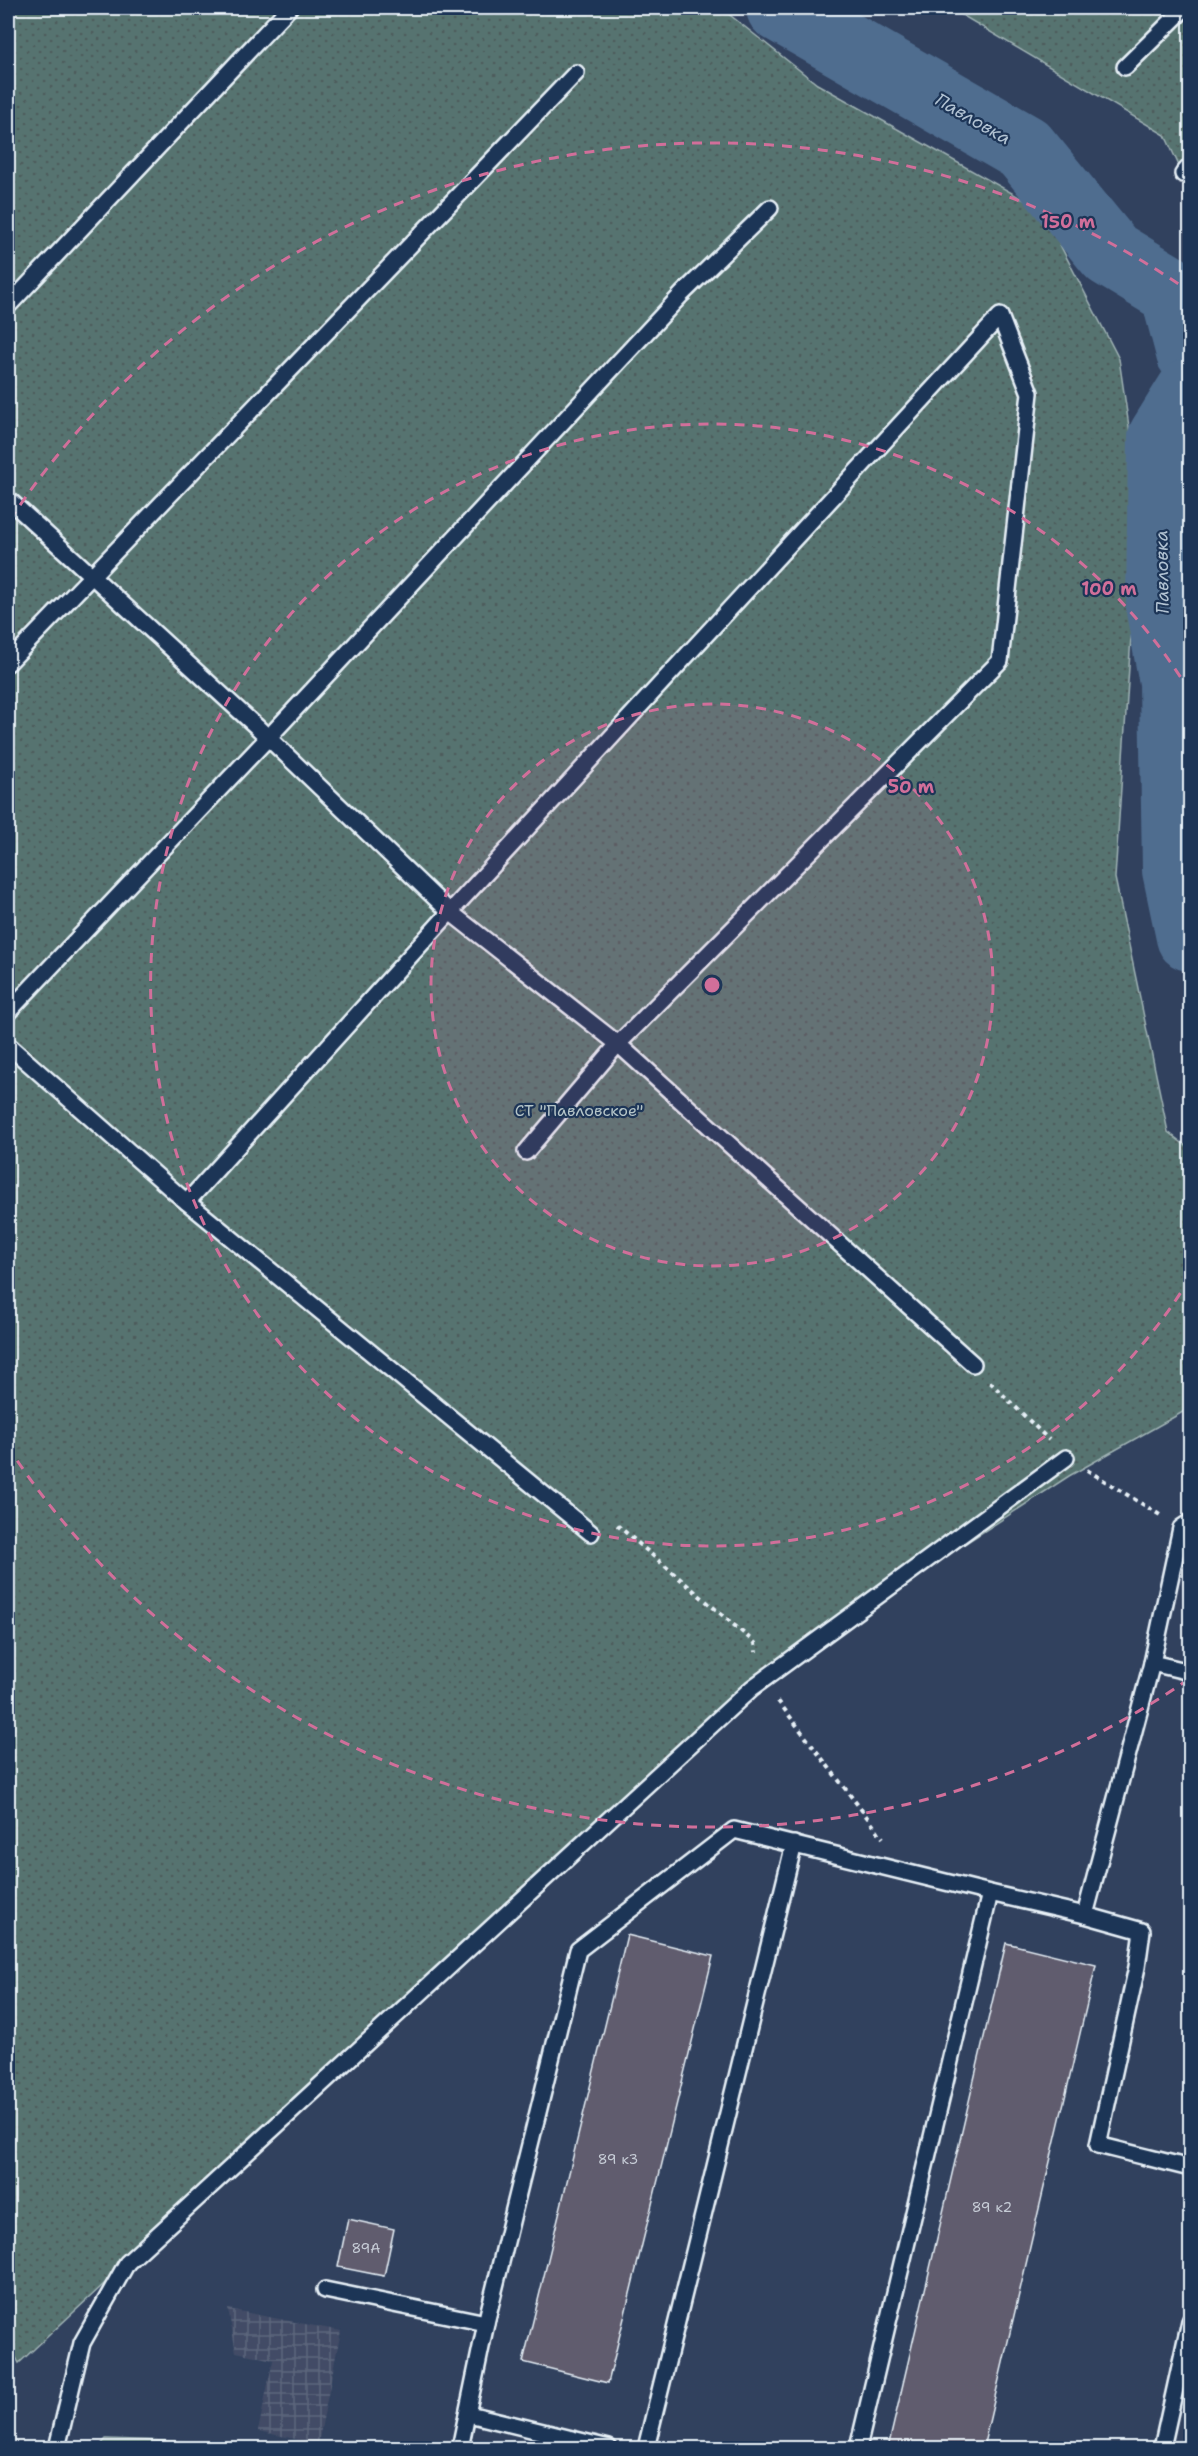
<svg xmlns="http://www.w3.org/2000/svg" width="1198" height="2456" font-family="'Shantell Sans',sans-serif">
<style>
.industrial{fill:url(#industrial-grid)}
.grass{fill:url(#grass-dots);stroke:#9fb2b4;stroke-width:1.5}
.forest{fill:url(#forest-firs);stroke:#9fb2b4;stroke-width:1.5}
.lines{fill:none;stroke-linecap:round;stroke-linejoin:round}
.river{stroke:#4f6d8f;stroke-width:68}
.building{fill:#615c6e;stroke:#e8f1f8;stroke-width:1.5}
.service-casing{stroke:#e8f1f8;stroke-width:20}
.path{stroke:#e8f1f8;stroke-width:4;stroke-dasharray:4.5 4.5;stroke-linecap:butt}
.service{stroke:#1d3557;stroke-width:15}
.ring{fill:none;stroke:#d16f9a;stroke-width:3;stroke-dasharray:10 8}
.labels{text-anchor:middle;stroke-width:4.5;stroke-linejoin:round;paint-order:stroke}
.number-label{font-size:14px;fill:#c6ccd6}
.park-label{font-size:16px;fill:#b5c5c8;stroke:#1d3557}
.water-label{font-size:18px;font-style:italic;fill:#b2c3d3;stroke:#1d3557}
.centre{fill:#d16f9a;stroke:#1d3557;stroke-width:3}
.ring-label{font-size:18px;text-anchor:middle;font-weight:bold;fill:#d16f9a;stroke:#1d3557;stroke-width:4.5;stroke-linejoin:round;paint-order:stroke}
</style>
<defs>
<pattern id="industrial-grid" width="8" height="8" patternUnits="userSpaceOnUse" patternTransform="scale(1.5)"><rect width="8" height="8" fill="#424c66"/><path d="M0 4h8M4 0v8" fill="none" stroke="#5d667d"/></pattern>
<pattern id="grass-dots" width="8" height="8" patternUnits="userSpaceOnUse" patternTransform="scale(1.5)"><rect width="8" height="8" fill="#567370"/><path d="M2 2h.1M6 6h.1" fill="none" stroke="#4d5b5b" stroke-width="1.8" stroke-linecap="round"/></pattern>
<pattern id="forest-firs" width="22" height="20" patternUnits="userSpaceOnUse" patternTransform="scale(1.5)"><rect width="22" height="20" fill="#567370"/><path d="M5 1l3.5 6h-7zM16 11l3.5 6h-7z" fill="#4d5b5b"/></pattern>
</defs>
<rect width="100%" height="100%" fill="#31415e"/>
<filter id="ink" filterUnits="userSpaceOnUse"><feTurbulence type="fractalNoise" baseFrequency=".0167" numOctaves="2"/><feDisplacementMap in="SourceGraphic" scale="12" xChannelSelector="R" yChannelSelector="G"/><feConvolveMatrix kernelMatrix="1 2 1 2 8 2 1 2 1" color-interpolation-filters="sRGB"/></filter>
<g filter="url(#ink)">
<path class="industrial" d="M228,2309L341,2331L318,2444L258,2431L273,2360L236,2352Z"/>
<g class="grass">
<path d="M8,8H721L817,84L1042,210L1119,359L1140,501L1115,878L1168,1132L1190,1149V1408L1069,1476L752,1682L19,2363L8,2343Z"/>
<path d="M950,8H1190V190L1165,135Z"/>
</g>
<path class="forest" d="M106,2439L197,2442L220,2448H98Z"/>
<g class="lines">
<g class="river">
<path d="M780,8L1024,148L1111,254L1174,292L1190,353"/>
<path d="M1190,392L1162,437L1160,610L1173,682L1176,870L1190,937"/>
</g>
</g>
<g class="building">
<path d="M627,1935L713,1956L608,2383L523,2362Z"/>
<path d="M1006,1943L1096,1965L983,2448H888Z"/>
<path d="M348,2219L394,2229L384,2276L338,2267Z"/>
</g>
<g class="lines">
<g class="service-casing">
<g id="service">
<path d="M1125,67L1185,8"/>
<path d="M1183,174L1190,166"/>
<path d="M8,306L289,8"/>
<path d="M8,499L257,727L450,912L618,1044L973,1364"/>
<path d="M8,663L576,73"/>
<path d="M8,1012L268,738L682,294L770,208"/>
<path d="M8,1045L176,1193L591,1533"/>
<path d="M187,1202L450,912L1000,316L1030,393L1000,661L618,1044L526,1152"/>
<path d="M1190,1522L1181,1528L1152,1663L1085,1915L1142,1931L1137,1967L1098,2145L1190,2168"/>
<path d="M1152,1663L1190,1672"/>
<path d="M325,2290L486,2323"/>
<path d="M469,2414L609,2448"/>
<path d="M57,2448L82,2343L127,2263L752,1688L1066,1458"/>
<path d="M460,2448L486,2323L578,1950L734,1830L990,1893"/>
<path d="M646,2448L794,1844"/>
<path d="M858,2448L990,1893L1085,1915"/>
<path d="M1162,2448L1190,2321"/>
</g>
</g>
<g class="path">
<path d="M990,1382L1049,1440"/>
<path d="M1087,1470L1160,1515"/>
<path d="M617,1525L755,1643L756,1652"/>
<path d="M778,1701L883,1838"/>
</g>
<use href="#service" class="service"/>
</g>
</g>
<circle cx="712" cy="985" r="281" fill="#d16f9a" fill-opacity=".12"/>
<g class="ring">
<circle cx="712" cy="985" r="281"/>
<path d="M1190 1278A561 561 0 1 1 1190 692"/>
<path d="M1189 1679A842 842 0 0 1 10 1450M10 520A842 842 0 0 1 1189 291"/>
</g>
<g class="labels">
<g class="number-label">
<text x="618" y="2164">89 к3</text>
<text x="992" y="2212">89 к2</text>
<text x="366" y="2253">89А</text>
</g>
<g class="park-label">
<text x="579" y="1116">СТ "Павловское"</text>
</g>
<g class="water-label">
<text transform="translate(973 119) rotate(30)" y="6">Павловка</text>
<text transform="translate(1162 572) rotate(-91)" y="6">Павловка</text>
</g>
</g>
<circle cx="712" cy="985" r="9" class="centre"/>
<g class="ring-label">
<text x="1068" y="228">150 m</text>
<text x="1109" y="595">100 m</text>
<text x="911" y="793">50 m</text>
</g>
<rect width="1198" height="2456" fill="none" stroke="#1d3557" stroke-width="30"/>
<rect x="15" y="15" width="1168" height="2426" fill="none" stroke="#e8f1f8" stroke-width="2" filter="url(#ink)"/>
</svg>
